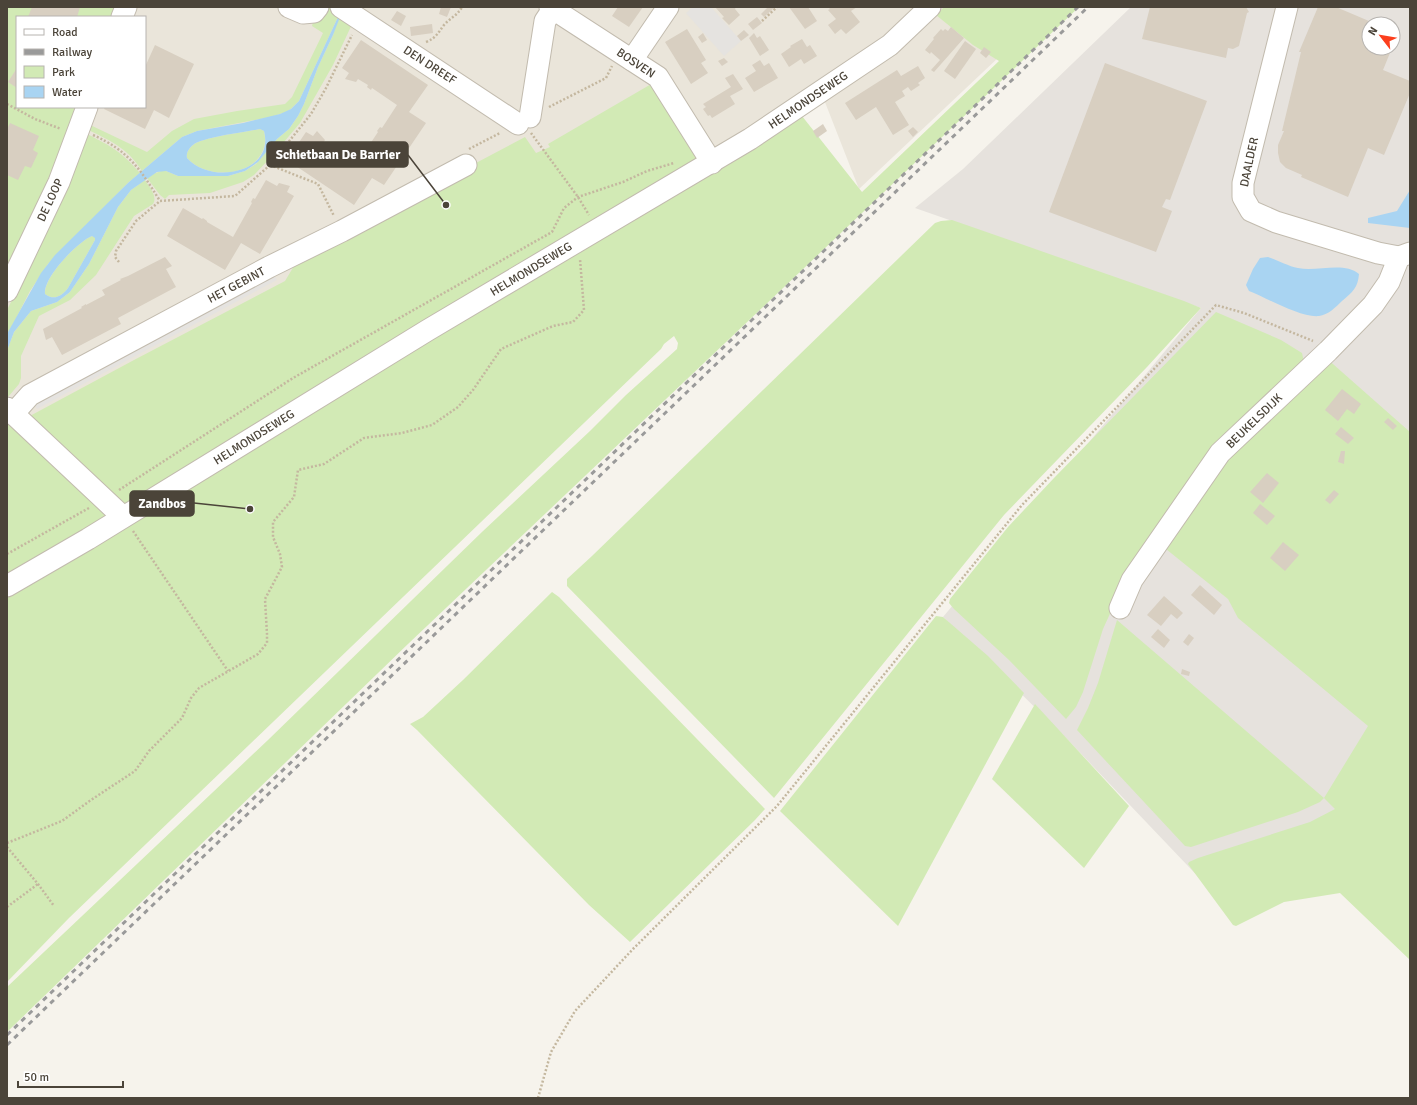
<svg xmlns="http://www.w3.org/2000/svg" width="1417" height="1105" font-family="Signika,sans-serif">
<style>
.residential{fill:#eae5da;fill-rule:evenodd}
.industrial{fill:#e6e2dd;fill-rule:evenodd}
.green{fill:#d2eab5}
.parking{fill:#e5e3e0}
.water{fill:#a9d4f2;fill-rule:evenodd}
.building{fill:#d8cfc1}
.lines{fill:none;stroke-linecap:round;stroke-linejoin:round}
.minor-casing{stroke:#c2bbae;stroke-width:23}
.path{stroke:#c4b79f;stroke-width:2.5;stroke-dasharray:2 2;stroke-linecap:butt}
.minor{stroke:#fff;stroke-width:21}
.rail{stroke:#9a9a9a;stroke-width:3;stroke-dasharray:5 5;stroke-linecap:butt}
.labels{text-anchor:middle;stroke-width:4;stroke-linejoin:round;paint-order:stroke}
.street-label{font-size:12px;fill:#4b4439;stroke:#fff}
.leader{fill:none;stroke:#4b4439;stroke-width:1.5}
.callout-dot{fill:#4b4439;stroke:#fff;stroke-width:1.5}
.callout{fill:#4b4439;stroke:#4b4439;stroke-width:1.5}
.callout-label{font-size:13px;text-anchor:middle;font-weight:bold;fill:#fff}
</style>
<rect width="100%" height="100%" fill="#f6f3ec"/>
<path class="residential" d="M7,7H955L999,57L859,189L821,92L694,160L557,144L290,286L32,446L7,426ZM17,17H145V107H17Z"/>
<path class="industrial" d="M1131,7H1410V946L1339,879L1228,908L1067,739L943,617L1201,308L915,208L963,169ZM1369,24H1393V48H1369Z"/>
<g class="green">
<path d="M7,7H120L116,17H17V107H82L7,276Z"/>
<path d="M323,7H336L354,20L333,65L300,123L273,155L254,175L243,182L210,193L169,195L165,199L160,195L147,178L153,174L161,171H166L178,176H228L245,171L256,164L277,139L289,129L298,116L304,104L318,67L333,35L338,17L299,101L291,109L286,112L271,117L197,131L182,137L142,171C127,147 109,140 84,128L86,123L147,152L172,131L194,119L237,111L285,104L292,97L323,33L312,26L313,22Z"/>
<path d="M944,7H1079L408,644L7,1032V987L268,740L483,531L590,431L626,395L677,349L678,343L674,336L664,344L661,349L69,918L7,982V413L28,417L134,360L285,281L300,256L525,137L536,153L550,147L548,144L653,83L701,156L802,116L862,192L999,61L973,45L936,15Z"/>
<path d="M260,129L264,131C274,172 212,186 187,158C186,153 189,148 193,145C203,137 246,132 260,129Z"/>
<path d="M83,132C109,145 120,150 140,173L129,182L48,264L30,291L7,336V310L38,248Z"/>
<path d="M145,180C149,187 158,196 153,204L134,216L96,275L70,300L39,316L21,356V378L19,384L8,397V348L14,332L31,311L57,302L70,292L89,264L118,207L131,190Z"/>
<path d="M952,220L1184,301L1201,308L1147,367L1004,515L774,798L567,586V579L592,556L935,223L941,221Z"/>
<path d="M92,236L95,237V240L68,288C62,296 54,301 45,294C43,278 77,242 92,236Z"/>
<path d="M1216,312L1281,340L1302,353L1304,362L1124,583L1103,629L1083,692L1076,707L1066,719L1009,660L954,609L949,603L950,599L1008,527L1054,478Z"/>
<path d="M1325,357L1410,432V960L1340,893L1284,902L1236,926L1233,925L1188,864L1189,862L1198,858L1310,822L1335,809L1324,798L1320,802L1298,812L1191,847L1185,846L1077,730L1088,708L1098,683L1117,620L1324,798L1368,726L1238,618L1228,599L1161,545L1230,453Z"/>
<path d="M552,592L559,597L765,809L755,820L630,942L589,905L417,730L410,724L423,717L463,680Z"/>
<path d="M936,616L943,617L988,656L1024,693L898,926L780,811Z"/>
<path d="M1035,704L1129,806L1084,868L992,779Z"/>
</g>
<g class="parking">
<path d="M693,7H711L741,41L724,56L686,13Z"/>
<path d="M271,271L277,280L37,409L32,400Z"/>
</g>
<g class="water">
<path d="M338,17H340L333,35L318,67L304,104L298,116L289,129L277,139L258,162L245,171L228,176H178L166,171L157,172L131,190L118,207L89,264L70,292L57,302L31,311L14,332L8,348L7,370V336L8,332L41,273L55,255L129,182L182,137L197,131L243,123L280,114L291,109L299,101ZM260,129L264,131C275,172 212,186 187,158C186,153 189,148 193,145C203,137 246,132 260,129ZM92,236L95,238V240L68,288C62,296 54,301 45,294C43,278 77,242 92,236Z"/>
<path d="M1410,190V228L1368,223V218L1397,211Z"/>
<path d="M1268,257C1278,260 1288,266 1298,268C1317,272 1344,261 1359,274C1358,287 1353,292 1342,301C1336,307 1328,315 1319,316C1301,318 1267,298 1249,291L1246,285L1253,269L1260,258Z"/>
</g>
<g class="building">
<path d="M32,7H80L77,17H28Z"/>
<path d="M441,7H451L447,17L439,14Z"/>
<path d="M618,7H643L629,27L612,16Z"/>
<path d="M715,7H736L735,9L740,15L729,25L722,18L724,17Z"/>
<path d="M768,7H773L774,8L764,17L761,14Z"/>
<path d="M789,7H808L817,21L805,29Z"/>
<path d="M828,7H857L851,11L860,22L846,34L841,29L835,34L828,25L836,19L828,10L830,9Z"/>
<path d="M1150,7H1246L1249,12L1247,13L1239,46L1233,49L1228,48L1226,58L1142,39Z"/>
<path d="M1318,7H1336L1376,24H1369V48H1392L1383,70L1410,81V93L1384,155L1368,148L1348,197L1301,177L1302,175L1286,168L1280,162L1278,153V145L1284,131H1282L1301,52H1299Z"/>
<path d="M397,11L406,16L401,26L391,20Z"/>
<path d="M757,17L762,23L753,30L748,24Z"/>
<path d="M432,24L433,33L411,36L410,27Z"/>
<path d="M951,27L964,38L934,72L931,70L940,60L931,52L930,54L925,50L934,39L933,38L941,29L943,31L945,29L948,31Z"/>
<path d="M687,29L706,60L701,63L708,73L691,84L665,42Z"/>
<path d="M744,30L749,35L741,41L737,36Z"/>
<path d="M703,33L707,40L702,43L698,37Z"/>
<path d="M754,33L757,38L760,36L769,50L760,56L749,38Z"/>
<path d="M802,39L807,47L810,45L817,56L804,64L801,59L789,67L781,54L791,47L790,46Z"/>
<path d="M361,40L428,85L409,112L426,123L384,185L372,178L354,205L287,160L306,132L313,136L317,131L325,140L323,143L356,165L378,132L377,131L380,127L382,128L397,105L372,88L371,90L367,87L368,85L358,79L356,82L345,79L349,73L342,68Z"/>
<path d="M965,41L976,49L955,79L944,71Z"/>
<path d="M155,45L194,64L169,118L154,110L145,129L104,109L105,107H145V67Z"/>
<path d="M984,47L991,52L986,58L980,53Z"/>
<path d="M724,58L728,62L722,66L718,61Z"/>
<path d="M760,60L764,66L769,63L778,78L754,92L745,78L756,71L752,65Z"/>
<path d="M1105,63L1207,101L1170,200L1166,199L1162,207L1172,211L1156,252L1049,212Z"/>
<path d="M918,66L925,78L918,83L920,85L911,91L908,87L902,91L905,96L895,102L909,125L893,135L876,107L856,120L845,103L897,70L901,76Z"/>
<path d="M17,68V88L8,82Z"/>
<path d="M733,74L743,89L730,96L735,104L712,118L710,115L708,116L703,109L706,107L703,104L731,87L725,78Z"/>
<path d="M10,123L39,136L33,150L38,153L31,168L25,166L18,180L7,175V129Z"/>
<path d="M823,124L827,131L817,138L813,131Z"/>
<path d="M913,127L918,132L913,137L908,131Z"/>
<path d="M266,180L277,186L279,183L290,186L287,192L294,196L260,254L241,243L225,270L167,236L183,208L202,219L203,218L207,221V222L233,237L252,203L251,202L253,198L255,199Z"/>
<path d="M165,257L172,266L166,269L176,287L118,318L121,324L62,355L52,337L46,340L43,329L82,308L81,307L86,304V305L105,295L102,290L121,280L120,279L128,276Z"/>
<path d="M1342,389L1361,404L1354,414L1347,409L1338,421L1325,410Z"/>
<path d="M1388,418L1397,426L1393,430L1384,422Z"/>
<path d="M1341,427L1354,438L1348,444L1335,434Z"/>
<path d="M1341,451H1345L1344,464L1338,462Z"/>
<path d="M1267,473L1279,483L1263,503L1250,492Z"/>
<path d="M1334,490L1339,494L1330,504L1325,500Z"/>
<path d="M1260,504L1275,516L1267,525L1253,513Z"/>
<path d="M1283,542L1299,555L1285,571L1270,558Z"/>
<path d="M1200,585L1222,605L1214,615L1191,595Z"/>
<path d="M1164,596L1183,613L1177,619L1171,614L1161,626L1147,615Z"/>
<path d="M1158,629L1170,640L1164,648L1151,637Z"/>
<path d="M1189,634L1194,638L1188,646L1183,642Z"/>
<path d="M1182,669L1190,672L1189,676L1181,674Z"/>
</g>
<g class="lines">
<g class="minor-casing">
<g id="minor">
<path d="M289,7L303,13L314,12L318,7"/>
<path d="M341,7L518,124"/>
<path d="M550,7L658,77L712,163"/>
<path d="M1287,7L1243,183V197L1251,211L1276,222L1378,253L1399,257"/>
<path d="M122,17L126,7"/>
<path d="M632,60L668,7"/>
<path d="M530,117L545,21L553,9"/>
<path d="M7,291L59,182L87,107"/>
<path d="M7,408L123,517"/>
<path d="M13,414L30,395L269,267L342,231L466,165"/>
<path d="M7,586L88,539L428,330L750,139L890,45L930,7"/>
<path d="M1120,608L1132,580L1220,453L1328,351L1373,305L1389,282L1399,257L1410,253"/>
</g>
</g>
<g class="path">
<path d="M762,21L777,7"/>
<path d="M426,42C436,38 438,33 444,25C450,18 457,16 462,7"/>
<path d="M7,104L35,119L61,129"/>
<path d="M549,107L606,78L612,66"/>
<path d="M531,133L578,197L589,215"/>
<path d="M93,135C129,151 140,169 160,201L235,196L270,165L311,114L326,88L352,35"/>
<path d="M469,149L500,133"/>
<path d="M270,165L318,184L334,216"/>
<path d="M119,262L115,257L116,251L136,221L160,201"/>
<path d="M119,490L293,378L552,232L564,208L578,197L623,182L647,171L674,163"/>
<path d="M133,531L228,671"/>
<path d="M7,554L89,508"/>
<path d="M7,843L62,821L91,800L135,771L149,751L182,718L191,698L199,688L258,654L267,643V634L265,599L282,567L280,554L273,537V522L294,497L298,470L324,464L364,438L402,433L432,425L458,407L473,390L501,349L553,326L573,322L584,310L580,259"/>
<path d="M7,847L38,884L54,906"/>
<path d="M7,907L38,884"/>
<path d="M538,1098L551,1052L575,1011L633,949L777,806L1022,505L1216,305L1244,313L1313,341"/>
</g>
<use href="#minor" class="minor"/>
<g class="rail">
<path d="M7,1035L1078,7"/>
<path d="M7,1045L1088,7"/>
</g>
</g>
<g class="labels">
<g class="street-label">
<text transform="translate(636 63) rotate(34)" y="4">BOSVEN</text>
<text transform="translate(430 65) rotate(33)" y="4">DEN DREEF</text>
<text transform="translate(808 100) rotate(-34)" y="4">HELMONDSEWEG</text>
<text transform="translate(1249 162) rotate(-78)" y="4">DAALDER</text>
<text transform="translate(50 200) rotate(-65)" y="4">DE LOOP</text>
<text transform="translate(531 269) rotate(-31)" y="4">HELMONDSEWEG</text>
<text transform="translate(236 285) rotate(-28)" y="4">HET GEBINT</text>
<text transform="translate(1254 421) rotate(-44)" y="4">BEUKELSDIJK</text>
<text transform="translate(254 437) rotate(-32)" y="4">HELMONDSEWEG</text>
</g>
</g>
<path class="leader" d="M446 205L408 155M250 509L194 503"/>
<g class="callout-dot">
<circle cx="446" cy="205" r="4"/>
<circle cx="250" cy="509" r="4"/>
</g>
<g class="callout">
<rect x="267" y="142" width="141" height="25" rx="4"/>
<rect x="130" y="491" width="64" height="25" rx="4"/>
</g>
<g class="callout-label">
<text x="338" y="159">Schietbaan De Barrier</text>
<text x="162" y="508">Zandbos</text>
</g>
<rect width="1417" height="1105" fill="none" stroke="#4b4439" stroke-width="16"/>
<rect x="16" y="16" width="130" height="92" fill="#ffffff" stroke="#b7b4b0"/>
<rect x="24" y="29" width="20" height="6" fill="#ffffff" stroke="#b7b4b0"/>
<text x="52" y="36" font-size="12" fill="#4b4439">Road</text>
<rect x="24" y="49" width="20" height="6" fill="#9a9a9a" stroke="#b7b4b0"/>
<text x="52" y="56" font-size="12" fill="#4b4439">Railway</text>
<rect x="24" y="66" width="20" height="12" fill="#d2eab5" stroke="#b7b4b0"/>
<text x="52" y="76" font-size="12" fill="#4b4439">Park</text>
<rect x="24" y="86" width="20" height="12" fill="#a9d4f2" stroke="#b7b4b0"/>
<text x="52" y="96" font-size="12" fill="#4b4439">Water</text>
<g transform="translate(1381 36) rotate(301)"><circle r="19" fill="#ffffff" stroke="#b7b4b0"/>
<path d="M0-3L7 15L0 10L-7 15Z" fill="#fc3f1d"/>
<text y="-6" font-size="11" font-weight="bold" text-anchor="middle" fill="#4b4439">N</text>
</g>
<path d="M18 1081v6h105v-6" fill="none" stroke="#4b4439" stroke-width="2"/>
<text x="24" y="1081" font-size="12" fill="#4b4439" stroke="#ffffff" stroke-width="3" paint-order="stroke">50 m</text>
</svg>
